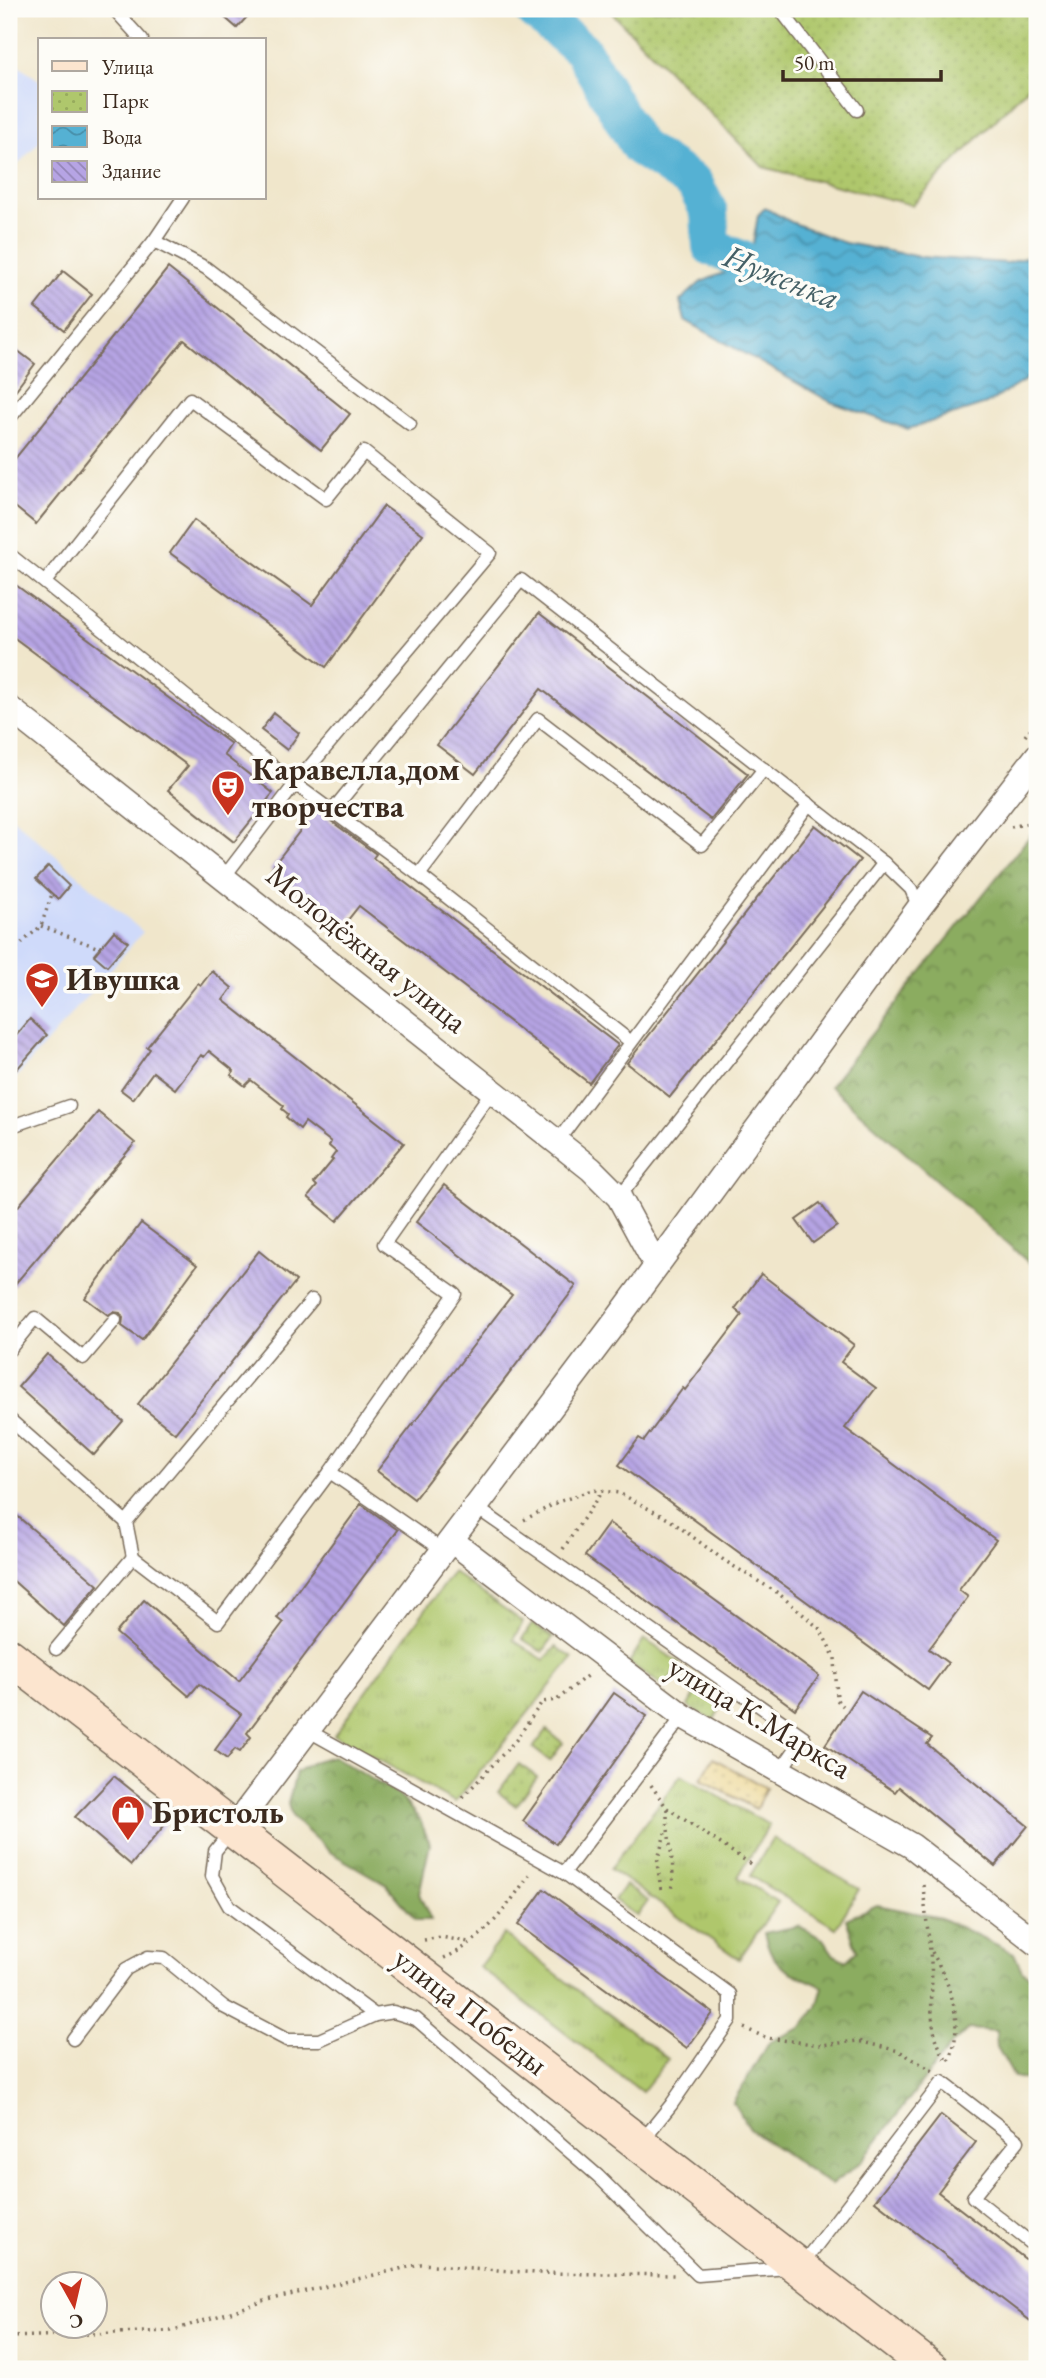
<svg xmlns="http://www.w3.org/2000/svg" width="1046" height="2378" font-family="'EB Garamond',serif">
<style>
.built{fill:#cfdafa}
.grass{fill:url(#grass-tufts);stroke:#757845;stroke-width:2}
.forest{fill:url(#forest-crowns);stroke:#636b3f;stroke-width:2}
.sand{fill:url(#sand-dots);stroke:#94825e;stroke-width:2}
.park{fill:url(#park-dots);stroke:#757845;stroke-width:2}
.pitch{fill:#afc76c;stroke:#757845;stroke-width:2}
.water{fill:url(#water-waves);stroke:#486e78;stroke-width:2}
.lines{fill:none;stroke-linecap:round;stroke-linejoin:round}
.river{stroke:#55b1d3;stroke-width:38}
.building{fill:url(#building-back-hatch)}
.lane-casing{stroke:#7a6c5b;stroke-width:15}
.street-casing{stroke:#7a6c5b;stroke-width:27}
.secondary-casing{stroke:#7a6c5b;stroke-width:38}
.path{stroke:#7a6c5b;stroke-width:3.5;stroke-dasharray:2 5;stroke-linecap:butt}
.lane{stroke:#fff;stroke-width:12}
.street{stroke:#fff;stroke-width:24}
.secondary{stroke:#fce5cf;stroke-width:35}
.labels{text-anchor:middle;stroke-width:7;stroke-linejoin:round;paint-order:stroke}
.poi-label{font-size:32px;font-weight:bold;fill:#3b2a1e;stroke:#fdfcf7;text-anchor:start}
.street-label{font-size:32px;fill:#3b2a1e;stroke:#fdfcf7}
.water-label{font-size:33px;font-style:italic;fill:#456066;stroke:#fdfcf7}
</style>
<defs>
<pattern id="grass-tufts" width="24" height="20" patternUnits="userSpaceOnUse" patternTransform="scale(1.75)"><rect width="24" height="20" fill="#afc76c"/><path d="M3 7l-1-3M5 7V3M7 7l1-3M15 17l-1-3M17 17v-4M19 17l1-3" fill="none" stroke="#97ab5d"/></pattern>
<pattern id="forest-crowns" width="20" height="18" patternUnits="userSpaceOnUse" patternTransform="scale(1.75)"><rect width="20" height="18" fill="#8bac60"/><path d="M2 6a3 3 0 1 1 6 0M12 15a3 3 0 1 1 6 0" fill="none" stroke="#738c4f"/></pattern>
<pattern id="sand-dots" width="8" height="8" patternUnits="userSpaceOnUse" patternTransform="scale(1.75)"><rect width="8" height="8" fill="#eeda9e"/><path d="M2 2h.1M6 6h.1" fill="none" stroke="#cdbb88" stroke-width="1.8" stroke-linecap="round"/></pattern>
<pattern id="park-dots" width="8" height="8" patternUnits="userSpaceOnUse" patternTransform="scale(1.75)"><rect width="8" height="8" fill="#afc76c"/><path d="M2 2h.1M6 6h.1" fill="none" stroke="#97ab5d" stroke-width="1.8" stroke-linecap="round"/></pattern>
<pattern id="water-waves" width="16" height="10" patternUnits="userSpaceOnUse" patternTransform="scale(1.75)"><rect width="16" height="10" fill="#55b1d3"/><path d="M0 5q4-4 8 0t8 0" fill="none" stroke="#4890ab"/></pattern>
<pattern id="building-back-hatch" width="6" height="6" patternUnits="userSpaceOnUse" patternTransform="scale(1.75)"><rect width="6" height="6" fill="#b6a4e4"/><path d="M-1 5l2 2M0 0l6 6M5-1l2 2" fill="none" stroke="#9586b8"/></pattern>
</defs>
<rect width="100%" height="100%" fill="#fdfcf7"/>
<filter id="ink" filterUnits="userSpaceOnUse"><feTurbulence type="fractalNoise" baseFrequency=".0143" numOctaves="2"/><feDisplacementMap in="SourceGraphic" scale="14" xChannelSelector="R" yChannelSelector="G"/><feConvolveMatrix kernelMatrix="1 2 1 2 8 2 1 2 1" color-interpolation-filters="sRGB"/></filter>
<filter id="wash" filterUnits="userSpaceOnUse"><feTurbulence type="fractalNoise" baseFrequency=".00686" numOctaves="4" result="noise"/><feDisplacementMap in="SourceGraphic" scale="28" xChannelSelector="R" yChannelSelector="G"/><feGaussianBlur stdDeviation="1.57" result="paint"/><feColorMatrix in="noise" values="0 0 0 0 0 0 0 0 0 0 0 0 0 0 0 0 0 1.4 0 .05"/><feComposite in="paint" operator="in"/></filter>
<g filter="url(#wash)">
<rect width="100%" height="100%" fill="#f0e6cb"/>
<g class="built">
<path d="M9,58L40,81V141L9,174Z"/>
<path d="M9,815L143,932L9,1086Z"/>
</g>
<g class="grass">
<path d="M453,1572L523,1622L513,1640L544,1660L556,1647L573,1658L455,1802L334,1735Z"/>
<path d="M644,1639L680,1663L665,1687L629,1663Z"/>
<path d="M699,1686L725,1700L713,1721L688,1706Z"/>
<path d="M681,1775L769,1825L738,1877L778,1902L739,1959L610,1869Z"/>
<path d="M625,1885L648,1901L637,1916L614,1900Z"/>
<path d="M504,1934L668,2059L642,2092L479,1967Z"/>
</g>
<g class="forest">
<path d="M1037,827V1270L830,1086Z"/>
<path d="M333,1756L400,1796L420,1820L430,1844L419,1894L431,1920H416L387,1885L330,1852L292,1817L288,1804L296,1772L315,1761Z"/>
<path d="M877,1905L941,1918L1014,1953L1022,1971L1037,1981V2083L1014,2077L997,2047L996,2031L968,2029L949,2047L861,2162L831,2185L750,2129L733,2102L769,2042L801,2028L817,2007L823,1987C791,1971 773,1972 764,1933L799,1926L823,1939L834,1955L846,1961L857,1951L846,1919Z"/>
</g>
<path class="sand" d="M713,1758L766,1788L756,1809L701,1779Z"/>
<g class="park">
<path d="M608,9H1037V78L912,205L763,167Z"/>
<path d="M532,1624L553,1637L543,1652L522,1639Z"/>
<path d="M547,1730L563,1743L550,1761L533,1748Z"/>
<path d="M519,1764L537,1777L516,1806L498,1792Z"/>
</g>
<path class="pitch" d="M773,1838L859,1889L836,1928L750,1876Z"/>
<path class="water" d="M765,208L791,222L845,243L921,257L1007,263L1037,254V373L986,404L908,429L831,402L685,320L680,301L701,282L750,262L758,215Z"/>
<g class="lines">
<path class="river" d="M532,9L582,50L639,147L694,183L709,212L711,247L797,282"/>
</g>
<g id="blocks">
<g class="building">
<path d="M215,9H254L237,28Z"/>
<path d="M168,268L350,414L321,450L184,340L36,524L9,502V466Z"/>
<path d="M63,271L92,294L64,330L35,307Z"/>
<path d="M9,344L35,364L9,399Z"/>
<path d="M384,506L423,534L326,667L170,553L194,520L312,605Z"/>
<path d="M9,580L231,744L224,755L273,793L234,842L168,790L188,766L9,634Z"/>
<path d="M539,613L748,774L711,820L541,689L475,774L437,745Z"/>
<path d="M274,713L299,733L287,750L261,730Z"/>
<path d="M316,810L376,854L373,858L618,1045L589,1083L359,906L343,926L270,870Z"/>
<path d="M815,825L860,860L670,1097L627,1063Z"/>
<path d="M48,866L69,886L58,899L36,879Z"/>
<path d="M114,931L128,942L107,966L94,955Z"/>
<path d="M212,971L232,988L223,1000L404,1143L337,1221L308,1197L317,1186L314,1183L333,1160L331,1159L336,1152L329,1146L331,1142L305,1122L300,1129L286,1117L288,1114L282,1109L284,1106L251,1080L245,1086L231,1075L234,1071L209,1051L204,1057L201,1055L175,1089L153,1072L133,1099L121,1090L150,1049L147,1047L198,983L201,985Z"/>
<path d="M30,1019L47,1035L9,1078V1044Z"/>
<path d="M98,1112L135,1143L9,1291V1217Z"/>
<path d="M444,1185L576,1286L414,1499L377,1471L512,1295L416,1222Z"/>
<path d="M820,1203L837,1226L813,1243L796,1220Z"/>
<path d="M141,1223L197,1265L142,1340L122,1326L123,1318L120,1313L113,1312L108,1315L85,1298Z"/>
<path d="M259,1251L296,1281L175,1433L138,1404Z"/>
<path d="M761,1274L854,1345L841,1362L876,1388L845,1428L996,1540L959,1590L968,1597L929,1649L948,1663L928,1690L619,1465L639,1438L644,1441L683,1388L685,1390L742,1315L735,1309Z"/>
<path d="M47,1354L123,1421L94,1455L18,1387Z"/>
<path d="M361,1504L398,1530L247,1733L251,1737L240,1752L235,1749L227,1759L215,1750L241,1714L199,1684L189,1696L116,1633L144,1600L239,1681L283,1623L277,1618Z"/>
<path d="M9,1509L98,1585L64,1626L9,1577Z"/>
<path d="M609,1523L819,1676L795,1709L585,1556Z"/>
<path d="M861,1691L932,1738L927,1744L1028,1826L995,1866L899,1787L895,1792L825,1745Z"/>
<path d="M614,1693L647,1716L556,1844L523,1821Z"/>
<path d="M114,1776L169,1820L131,1865L75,1817Z"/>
<path d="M544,1889L713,2013L687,2048L518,1925Z"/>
<path d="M941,2115L976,2142L938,2192L1037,2268V2326L875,2201Z"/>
</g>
</g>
</g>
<g filter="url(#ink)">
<use href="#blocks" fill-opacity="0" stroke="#7a6c5b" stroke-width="2"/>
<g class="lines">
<g class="lane-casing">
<g id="lane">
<path d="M114,9L142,40"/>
<path d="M780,9L857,110"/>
<path d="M154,241L206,268L410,424"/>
<path d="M9,419L154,241L183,198"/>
<path d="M9,554L295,784L419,875L631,1042"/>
<path d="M45,582L190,399L326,499L364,452L490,553L295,784L224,877"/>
<path d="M332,811L521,580L884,863L911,889L919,908"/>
<path d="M419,875L538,719L702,845L764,769"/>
<path d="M9,1127L69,1106"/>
<path d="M557,1142L809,804"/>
<path d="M619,1197L884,863"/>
<path d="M9,1350L35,1318L83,1358L115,1320"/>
<path d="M9,1419L126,1522L133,1557"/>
<path d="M477,1508L804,1737L781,1770"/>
<path d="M126,1522L312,1300"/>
<path d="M444,1551L330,1472L455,1294L384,1244L492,1091"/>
<path d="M56,1649L133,1557L218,1622L330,1472"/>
<path d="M307,1730L564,1873L730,1994V2020L671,2105L641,2142"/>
<path d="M232,1830L215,1851L212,1876L229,1906L375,2015"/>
<path d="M564,1873L683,1716"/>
<path d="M73,2039L126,1969L148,1957L164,1958L224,2007L287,2040H319L375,2015L393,2012L416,2019L598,2176L698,2275L800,2267L942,2082L1018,2141L973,2197L1037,2248"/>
</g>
</g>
<g class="street-casing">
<g id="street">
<path d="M9,708L591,1169L619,1197L656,1265"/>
<path d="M452,1541L683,1716L912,1846L1037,1943"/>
<path d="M233,1829L619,1317L919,908L1037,756"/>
</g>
</g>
<g class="secondary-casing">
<path id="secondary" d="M9,1656L931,2369"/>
</g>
<g class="path">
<path d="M1025,736L1037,720"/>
<path d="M1011,827L1037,821"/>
<path d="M41,926L99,948"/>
<path d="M16,948L41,926L52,894"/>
<path d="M524,1520L558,1502L592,1490L619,1493L670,1520L725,1561L778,1593L820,1629L835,1658L837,1700L843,1706"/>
<path d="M563,1549L602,1491"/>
<path d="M651,1785L667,1808L752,1865"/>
<path d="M463,1797L516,1740L542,1702L557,1700L589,1674"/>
<path d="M667,1809C666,1836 677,1864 671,1890"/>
<path d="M923,1885C925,1911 929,1936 931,1962C934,2002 925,2027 948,2063"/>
<path d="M661,1889L657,1863L665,1833"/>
<path d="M424,1940L441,1937L469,1942"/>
<path d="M932,1952C952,1987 965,2025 948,2064"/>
<path d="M444,1958C483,1942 508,1906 531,1872"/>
<path d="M744,2028L767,2038L821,2045L858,2041L899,2051L933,2071"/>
<path d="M9,2337L171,2331L268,2300L421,2264L536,2273L675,2275"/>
</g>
<use href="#lane" class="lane"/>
<use href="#street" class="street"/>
<use href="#secondary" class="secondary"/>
</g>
</g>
<defs>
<g id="theatre-pin" transform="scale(1.75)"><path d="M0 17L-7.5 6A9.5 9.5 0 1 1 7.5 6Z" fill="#c8321e" stroke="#fdfcf7"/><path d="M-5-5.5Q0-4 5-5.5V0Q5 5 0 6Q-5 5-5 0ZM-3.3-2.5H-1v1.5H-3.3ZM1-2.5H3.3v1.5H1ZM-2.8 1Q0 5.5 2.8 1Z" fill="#fff"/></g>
<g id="school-pin" transform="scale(1.75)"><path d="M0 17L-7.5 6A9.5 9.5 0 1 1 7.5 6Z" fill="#c8321e" stroke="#fdfcf7"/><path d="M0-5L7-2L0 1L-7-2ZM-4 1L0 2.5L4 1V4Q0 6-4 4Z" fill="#fff"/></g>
<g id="shop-pin" transform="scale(1.75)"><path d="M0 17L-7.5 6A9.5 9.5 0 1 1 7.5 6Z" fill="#c8321e" stroke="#fdfcf7"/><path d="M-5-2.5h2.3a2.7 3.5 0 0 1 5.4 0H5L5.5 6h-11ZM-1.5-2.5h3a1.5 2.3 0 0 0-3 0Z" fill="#fff"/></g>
</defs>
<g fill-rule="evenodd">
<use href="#theatre-pin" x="228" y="787"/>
<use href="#school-pin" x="42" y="979"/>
<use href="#shop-pin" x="128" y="1812"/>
</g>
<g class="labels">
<g class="poi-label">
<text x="252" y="780">Каравелла,дом<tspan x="252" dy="37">творчества</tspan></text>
<text x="66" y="990">Ивушка</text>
<text x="152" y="1823">Бристоль</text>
</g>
<g class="street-label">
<text transform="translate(367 948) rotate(39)" y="11">Молодёжная улица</text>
<text transform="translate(760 1717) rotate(31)" y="11">улица К.Маркса</text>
<text transform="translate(471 2011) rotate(38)" y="11">улица Победы</text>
</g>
<g class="water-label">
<text transform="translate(782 276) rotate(22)" y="12">Нуженка</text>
</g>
</g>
<rect width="1046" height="2378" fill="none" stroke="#fdfcf7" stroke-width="35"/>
<rect x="38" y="38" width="228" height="161" fill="#fdfcf7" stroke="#afa8a0" stroke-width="2"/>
<rect x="52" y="61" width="35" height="10" fill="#fce5cf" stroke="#afa8a0" stroke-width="2"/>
<text x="102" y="74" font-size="21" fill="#3b2a1e">Улица</text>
<rect x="52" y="91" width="35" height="21" fill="url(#park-dots)" stroke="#afa8a0" stroke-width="2"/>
<text x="102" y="108" font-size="21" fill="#3b2a1e">Парк</text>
<rect x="52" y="126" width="35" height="21" fill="url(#water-waves)" stroke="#afa8a0" stroke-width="2"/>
<text x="102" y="144" font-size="21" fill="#3b2a1e">Вода</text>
<rect x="52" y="161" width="35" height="21" fill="url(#building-back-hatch)" stroke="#afa8a0" stroke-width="2"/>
<text x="102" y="178" font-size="21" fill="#3b2a1e">Здание</text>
<g transform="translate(74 2305) rotate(172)"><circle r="33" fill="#fdfcf7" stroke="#afa8a0" stroke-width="2"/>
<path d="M0-5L12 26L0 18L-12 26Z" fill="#c8321e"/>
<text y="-10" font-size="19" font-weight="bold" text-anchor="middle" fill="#3b2a1e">С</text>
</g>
<path d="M783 70v10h158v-10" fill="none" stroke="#3b2a1e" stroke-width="3.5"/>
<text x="794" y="70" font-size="21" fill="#3b2a1e" stroke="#fdfcf7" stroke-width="5" paint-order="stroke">50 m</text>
</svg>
